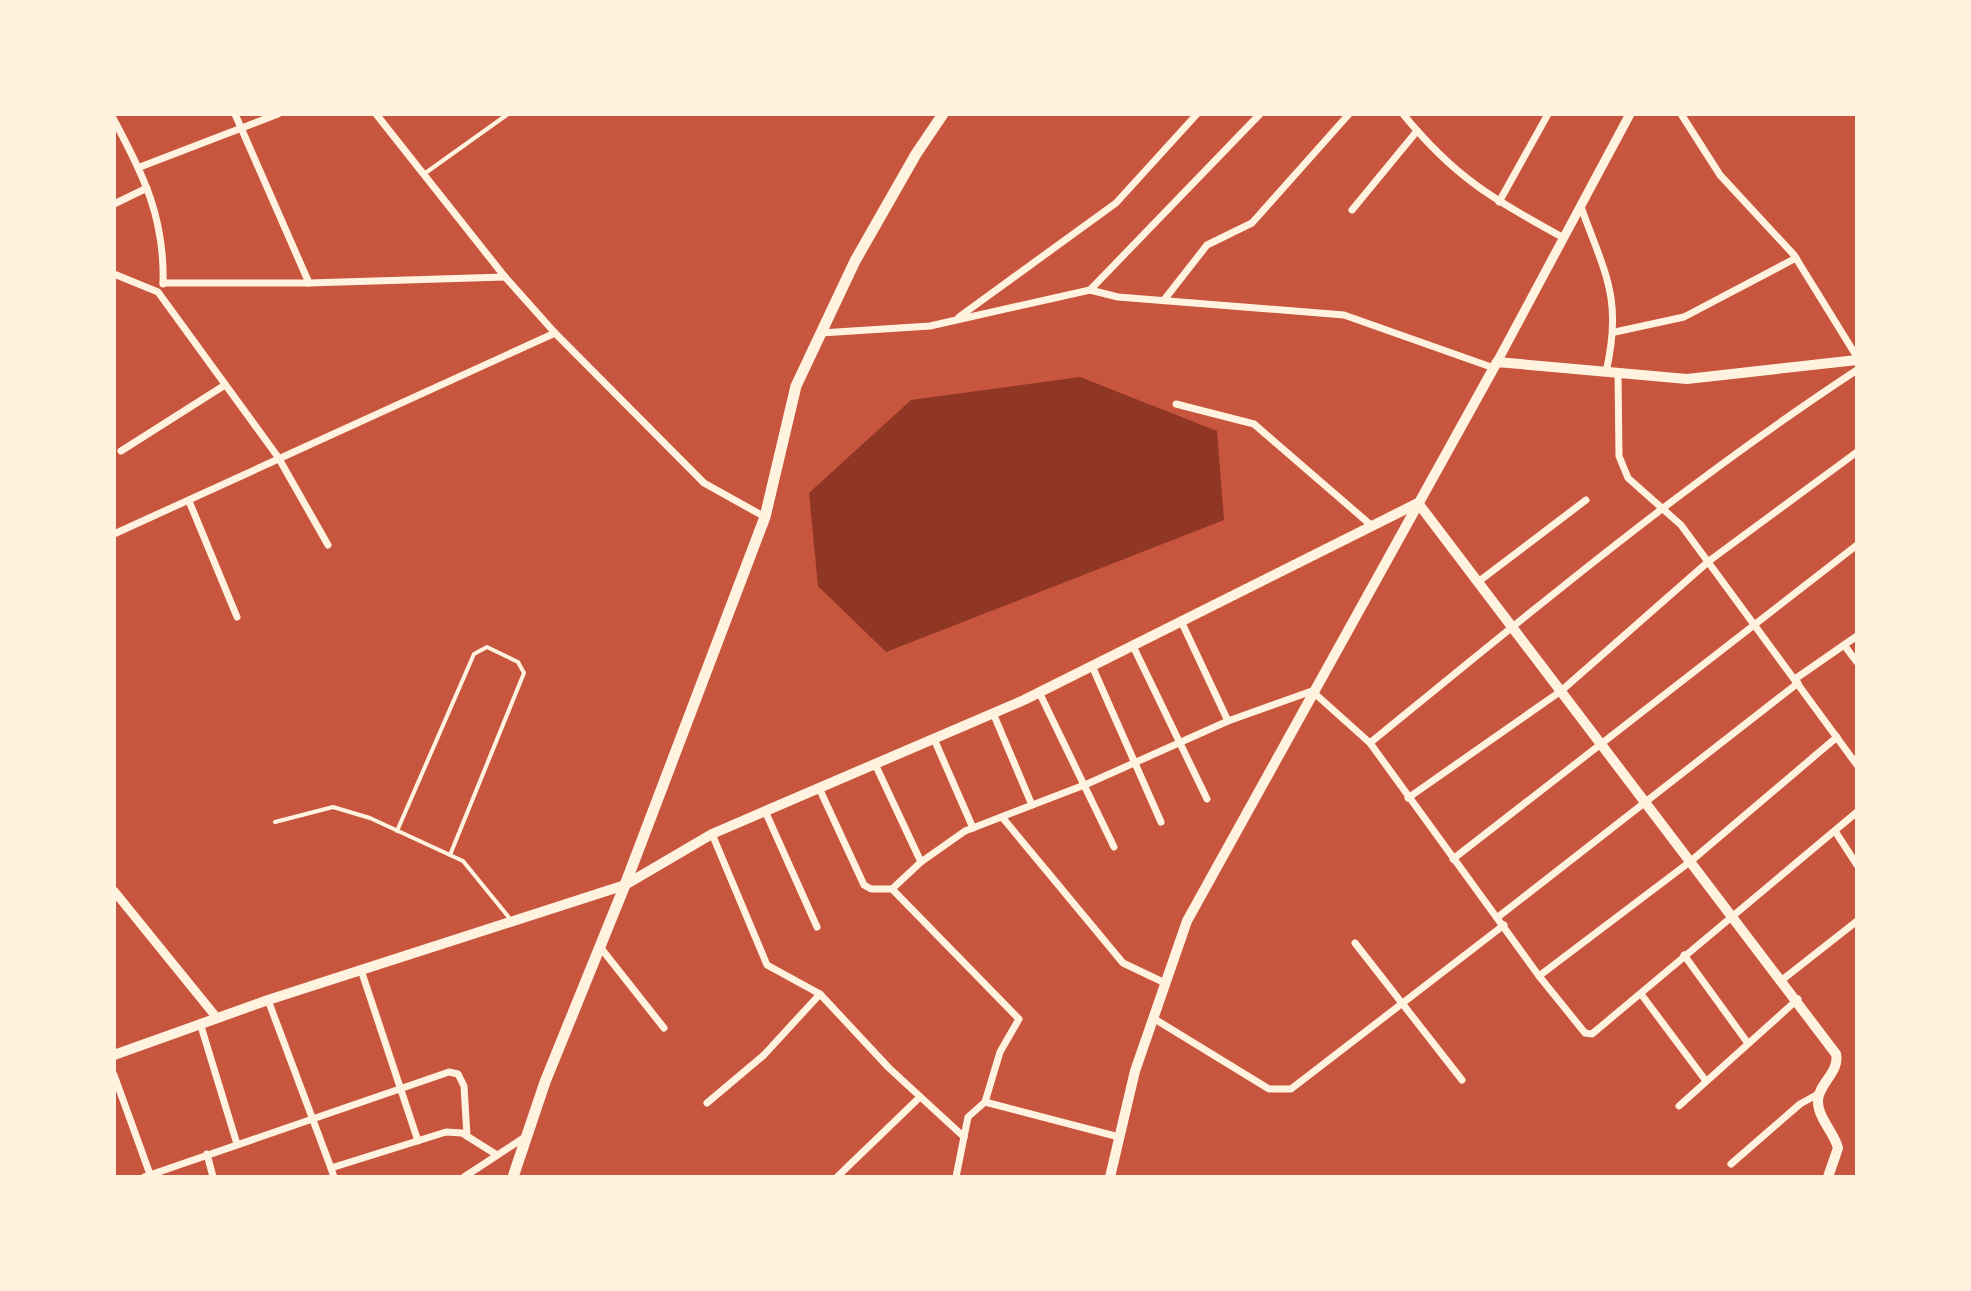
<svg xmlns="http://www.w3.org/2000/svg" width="1971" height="1291" font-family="'Archivo Narrow',sans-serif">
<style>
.water{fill:#8f3625}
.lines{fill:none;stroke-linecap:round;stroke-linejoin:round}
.service{stroke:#fff3e0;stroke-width:4}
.minor{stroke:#fff3e0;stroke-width:7}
.tertiary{stroke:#fff3e0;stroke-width:9}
.secondary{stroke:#fff3e0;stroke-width:10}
.primary{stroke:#fff3e0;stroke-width:11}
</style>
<rect width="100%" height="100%" fill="#c8553d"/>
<path class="water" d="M1080,377L1217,431L1224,520L886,652L818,586L809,493L911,400Z"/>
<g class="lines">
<g class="service">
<path d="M424,174L508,114"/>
<path d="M275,822L333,807L370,818L463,861L511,920"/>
<path d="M397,831L474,654L487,647L518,662L524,673L450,855"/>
</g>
<g class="minor">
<path d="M235,114L309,283"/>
<path d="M376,114L505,277L555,333L704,483L765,517"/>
<path d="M1403,114C1454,177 1494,200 1564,238"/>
<path d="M1681,114L1720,175L1794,255L1857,357"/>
<path d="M114,120C144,176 165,219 163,284"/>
<path d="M140,167L278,114"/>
<path d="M1499,202L1548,114"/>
<path d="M114,204L147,188"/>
<path d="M1581,207C1605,274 1623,298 1606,372"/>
<path d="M1352,210L1417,131"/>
<path d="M114,274L158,292L278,457L328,545"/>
<path d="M163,283H309L505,277"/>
<path d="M1090,290L1260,114"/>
<path d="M1164,300L1207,245L1252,223L1349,114"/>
<path d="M959,317L1116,203L1197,114"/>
<path d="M1615,332L1684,317L1796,258"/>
<path d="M821,333L930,326L1090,290L1118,297L1344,315L1494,368"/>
<path d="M1618,373L1619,456L1628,478L1681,525L1857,765"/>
<path d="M1176,404L1254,424L1372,526"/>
<path d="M121,451L225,385"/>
<path d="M189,501L237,617"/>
<path d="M114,534L555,333"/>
<path d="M1478,582L1586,500"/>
<path d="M1181,621L1228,721"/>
<path d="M1844,645L1857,662"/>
<path d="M1133,646L1207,799"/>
<path d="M1092,666L1161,822"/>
<path d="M1795,679L1857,636"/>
<path d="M1039,692L1114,847"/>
<path d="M993,713L1032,805"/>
<path d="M934,739L973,828"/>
<path d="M1370,743C1529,613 1685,483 1857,370"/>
<path d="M875,764L921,862"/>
<path d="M819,788L864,885L871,889H892"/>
<path d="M1408,798L1561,691L1709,561L1857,452"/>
<path d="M765,811L817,927"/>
<path d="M1002,817L1123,963L1165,983"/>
<path d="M1835,831L1857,865"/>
<path d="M712,834L767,965L820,994"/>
<path d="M1453,859L1857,545"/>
<path d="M1498,917L1798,683"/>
<path d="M1355,943L1462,1080"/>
<path d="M600,947L664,1028"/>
<path d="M1684,955L1747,1042"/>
<path d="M362,973L418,1141"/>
<path d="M1539,976L1691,861L1837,737"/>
<path d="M1782,980L1857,921"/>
<path d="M1641,994L1706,1081"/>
<path d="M268,1000L331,1168"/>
<path d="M1153,1018L1269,1089H1291L1504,925"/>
<path d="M200,1023L237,1144"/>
<path d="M114,1075L151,1177"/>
<path d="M707,1103L764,1055L820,994L889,1068L964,1137"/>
<path d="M1679,1106L1798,999"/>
<path d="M1119,1137L985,1102L1000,1052L1019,1019L892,889L921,862L965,831L1087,784L1228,721L1312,691L1370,743L1539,976L1585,1033L1592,1034L1857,812"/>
<path d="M207,1154L213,1177"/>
<path d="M1731,1164L1800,1104L1820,1093"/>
<path d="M144,1177L449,1072L458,1074L464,1086L467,1136"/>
<path d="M334,1177L331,1168L446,1132L462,1133L497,1155"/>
<path d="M464,1177L525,1137"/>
<path d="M837,1177L920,1097"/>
<path d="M956,1177L968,1117L985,1102"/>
</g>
<g class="tertiary">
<path d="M1497,362L1630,114"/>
<path d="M114,891L217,1018"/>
</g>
<g class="secondary">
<path d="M114,1055L268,1000L625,885L712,834L1024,700L1418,503L1836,1054C1840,1072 1819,1083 1818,1100C1817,1117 1834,1132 1838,1148L1828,1177"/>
<path d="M1110,1177L1135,1071L1187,921L1497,362L1687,379L1857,360"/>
</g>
<path class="primary" d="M513,1177L545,1082L625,885L765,517L796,386L855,261L916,154L943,114"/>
</g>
<rect width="1971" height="1291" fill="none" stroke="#fff3e0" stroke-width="232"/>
</svg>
